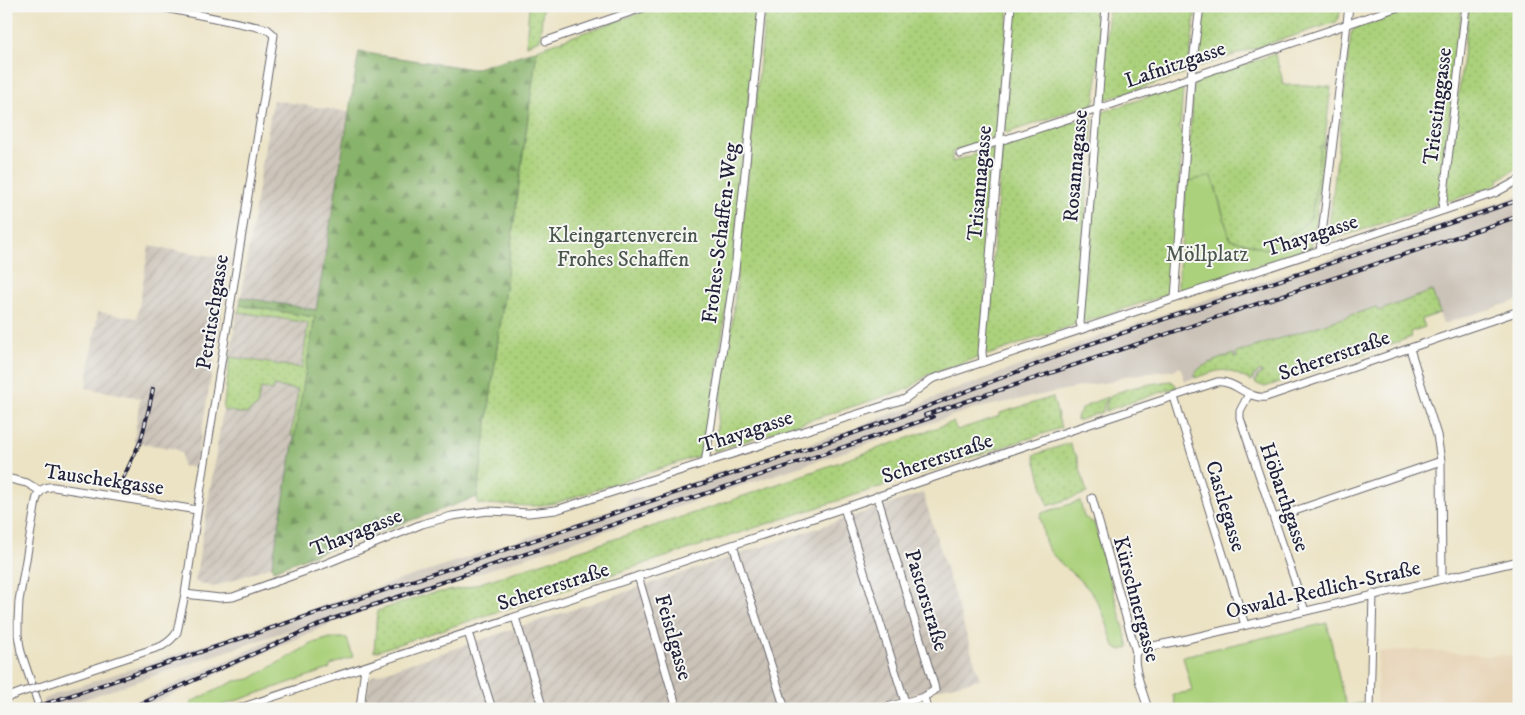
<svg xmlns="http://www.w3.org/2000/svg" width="1525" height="715" font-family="'IM FELL DW Pica',serif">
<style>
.built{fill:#e7d4b7}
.industrial{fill:url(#industrial-furrows)}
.railway{fill:#cbc3b8}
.grass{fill:url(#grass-dots);stroke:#667a5b}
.forest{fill:url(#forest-firs);stroke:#556a53}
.park{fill:#abd17b;stroke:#667a5b}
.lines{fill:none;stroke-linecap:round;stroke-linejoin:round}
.minor-casing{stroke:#69666b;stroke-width:9}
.minor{stroke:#fff;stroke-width:7}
.rail-casing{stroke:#22223b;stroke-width:4}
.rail{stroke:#f6f6f2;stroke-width:2;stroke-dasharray:5.5;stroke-linecap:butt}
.minor-bridge-casing{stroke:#69666b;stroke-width:9;stroke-linecap:butt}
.minor-bridge{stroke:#fff;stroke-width:7}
.labels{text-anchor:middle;stroke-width:4;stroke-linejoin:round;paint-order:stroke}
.street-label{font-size:21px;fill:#22223b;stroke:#f6f6f2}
.park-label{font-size:21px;fill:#4b574e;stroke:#f6f6f2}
</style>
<defs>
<pattern id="industrial-furrows" width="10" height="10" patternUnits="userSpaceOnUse" patternTransform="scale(1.25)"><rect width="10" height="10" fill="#cbc3b8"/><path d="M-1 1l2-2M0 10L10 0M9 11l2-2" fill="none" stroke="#aea79f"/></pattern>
<pattern id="grass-dots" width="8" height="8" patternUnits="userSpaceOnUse" patternTransform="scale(1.25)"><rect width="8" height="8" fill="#abd17b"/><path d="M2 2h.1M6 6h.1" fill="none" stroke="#93b36b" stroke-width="1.8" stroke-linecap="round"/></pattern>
<pattern id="forest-firs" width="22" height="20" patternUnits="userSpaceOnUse" patternTransform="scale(1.25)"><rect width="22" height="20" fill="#88b36b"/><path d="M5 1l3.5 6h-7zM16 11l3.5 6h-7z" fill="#6f9159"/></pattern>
</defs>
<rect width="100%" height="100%" fill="#f6f6f2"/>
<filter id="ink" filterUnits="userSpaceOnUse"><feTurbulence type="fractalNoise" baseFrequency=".02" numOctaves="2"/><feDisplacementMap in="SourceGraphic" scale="10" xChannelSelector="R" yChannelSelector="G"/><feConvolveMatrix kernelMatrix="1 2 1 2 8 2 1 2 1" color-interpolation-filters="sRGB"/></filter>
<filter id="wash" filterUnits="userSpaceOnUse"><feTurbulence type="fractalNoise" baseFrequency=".0096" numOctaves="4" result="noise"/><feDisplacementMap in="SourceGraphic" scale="20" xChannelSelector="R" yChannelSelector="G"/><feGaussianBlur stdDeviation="1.12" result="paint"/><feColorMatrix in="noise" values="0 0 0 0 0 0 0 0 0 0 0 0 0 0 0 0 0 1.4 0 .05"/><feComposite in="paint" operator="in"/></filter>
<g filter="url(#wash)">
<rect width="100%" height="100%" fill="#ece3c4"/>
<path class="built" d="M1414,649L1486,656L1500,655L1519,656V709H1376L1379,652Z"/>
<g class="industrial">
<path d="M273,100L348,112L316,310L241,297L261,169Z"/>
<path d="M149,246L230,259L196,468L182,466V454L176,449L134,442L140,398L86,388L98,312L137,318Z"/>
<path d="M237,311L308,323L301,369L230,357Z"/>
<path d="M274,386L298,390L291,436H295L272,566L214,587L195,582L223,410L226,411L260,388Z"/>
<path d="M923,493L980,679L852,709H365L369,681L372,676Z"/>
</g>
<path class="railway" d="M1519,196V300L1443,324L1439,313L1422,319L1425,327L1410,332L1411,334L1343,358V360L1265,387L1231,371L1225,370H1220L1185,381L1180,367L1174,370L1126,376L1111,382L1089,385L973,409L370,609L337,621L140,709H119L302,626L58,708L47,709L43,700L58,693L623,506L632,497L645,498L710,477V475L727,469L728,471L858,427L862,424L918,405L959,387L969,385L1079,343L1157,317V316Z"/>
<g class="grass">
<path d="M529,6H543L540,40L526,45Z"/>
<path d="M659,6H758L733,264L704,454L556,503L534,506L478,504L477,497L537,49Z"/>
<path d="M766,6H1009L998,133L995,137L952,152V162L994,148L997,150L980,355L977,358L927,375L910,388L714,451L727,346L731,334Z"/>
<path d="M1014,6H1103L1095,100L1093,104L1006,133L1004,131Z"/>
<path d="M1109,6H1196L1189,65H1185V69L1182,75L1104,100L1102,98Z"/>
<path d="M1205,6H1341L1339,18L1336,22L1200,66L1197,65Z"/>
<path d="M1422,6H1462L1440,202L1437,205L1331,240L1328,238L1351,33L1355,28Z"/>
<path d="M1469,6H1519V167L1499,179L1497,185L1449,201L1446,199Z"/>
<path d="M1275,54L1284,85H1308L1331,87L1324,146H1321L1316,189L1311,217L1305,224L1274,247L1264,249L1250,244L1230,239L1215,185L1186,182L1194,81Z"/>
<path d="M1180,86L1183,89L1180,129L1183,133L1171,290L1168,294L1085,322L1082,319L1100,116L1103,112Z"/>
<path d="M1091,116L1093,118L1077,322L1074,325L988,355L985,352L1002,148L1005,144L1048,130L1049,132L1051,131V129Z"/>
<path d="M1432,291L1440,313L1422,319L1425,327L1410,332L1412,337L1265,387L1255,383L1257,378V377L1262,373L1261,371L1254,375L1251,381C1223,367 1225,368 1195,378C1195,375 1195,374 1197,371C1201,365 1226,356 1234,354V358L1237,357L1236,353L1376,307L1378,311Z"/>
<path d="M240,305L315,317L295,436H291L298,390L274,386L273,391L261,388L257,406L246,414L223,410L230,357L302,368L308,323L238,312Z"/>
<path d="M1171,381L1174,383L1177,387L1105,411C1106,407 1107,400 1110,397C1117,389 1159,382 1171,381Z"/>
<path d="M1053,397L1061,428L374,652L377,611L428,594L465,588L718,505L953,422L957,430L1000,416V413Z"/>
<path d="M1107,397L1102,412L1077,421C1076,406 1096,402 1107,397Z"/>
<path d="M1070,443L1073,452L1076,454L1087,493L1048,506L1034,455Z"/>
</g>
<path class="forest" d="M537,50L477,497L313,555L273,570L272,566L315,317L240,305L241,297L316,310L359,52L473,69Z"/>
<g class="park">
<path d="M1320,146H1324L1314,237L1311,246L1313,247L1186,290L1179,289L1178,286L1186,182L1212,176L1230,239L1250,244L1264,249L1274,247L1305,224L1311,217L1316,189Z"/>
<path d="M1080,501L1084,517L1094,523L1129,647L1122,650L1114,647C1108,627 1103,607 1090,591C1079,577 1053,560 1047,546C1043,537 1042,525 1040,516L1042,513Z"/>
<path d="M1327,623L1342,691L1347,706L1362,703V709H1186L1185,706L1176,708L1173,695L1192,691L1183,656Z"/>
<path d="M330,638H347L353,657L331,665L329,669L212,709H191V702L235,681L250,679L313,643Z"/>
</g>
</g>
<g filter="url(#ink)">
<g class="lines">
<g class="minor-casing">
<g id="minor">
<path d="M546,41L648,6"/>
<path d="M960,154L1098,109L1401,6"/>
<path d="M1442,210L1466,6"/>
<path d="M1320,251L1349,6"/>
<path d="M1175,298L1191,77L1200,6"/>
<path d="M1082,329L1080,323L1106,6"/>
<path d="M1410,349L1437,435L1441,461L1442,579"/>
<path d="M983,362L982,352L1011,6"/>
<path d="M1249,394L1240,411V418L1305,611"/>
<path d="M1174,397L1245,625"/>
<path d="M705,463L735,270L762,6"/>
<path d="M6,478L27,483L40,491"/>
<path d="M877,496L934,685L935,690L924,697L880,709"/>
<path d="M1092,498L1136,652C1132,666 1144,695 1148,709"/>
<path d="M844,508L905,702"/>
<path d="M1274,518L1441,461"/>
<path d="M733,545L785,709"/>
<path d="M638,576L677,709"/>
<path d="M185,594L220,598L233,597L325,564L422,524L452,516L488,511L529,513L556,510L905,399L932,379L1312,253L1338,246L1495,193L1519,180"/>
<path d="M515,617L543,709"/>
<path d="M468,632L492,709"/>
<path d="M1136,652L1143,648L1183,640L1519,561"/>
<path d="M39,687L162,646C169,642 173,639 177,632L185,594L201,487L274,35L267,29L156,6"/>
<path d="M924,697L927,709"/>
<path d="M6,698L22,692"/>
<path d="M40,709L21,652L18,635V620L19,601L36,501C38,491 44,486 54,487L197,510"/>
<path d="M237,709L844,508L1066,432L1217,382C1235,380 1248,400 1266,397L1519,311"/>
<path d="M360,709L365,667"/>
<path d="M1370,709L1373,594"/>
</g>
</g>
<use href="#minor" class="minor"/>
<g class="rail-casing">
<g id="rail">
<path d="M925,415L1519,216"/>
<path d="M119,487L141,440L149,408L153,389"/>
<path d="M30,709L851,434L913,412L1084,346L1519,200"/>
<path d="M129,709L332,619L933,417"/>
</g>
</g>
<use href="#rail" class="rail"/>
<g class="minor-bridge-casing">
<path id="minor-bridge" d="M22,692L39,687"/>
</g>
<use href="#minor-bridge" class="minor-bridge"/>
</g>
</g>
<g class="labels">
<g class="street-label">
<text transform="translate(1175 64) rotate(-19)" y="7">Lafnitzgasse</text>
<text transform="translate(1437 106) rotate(-83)" y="7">Triestinggasse</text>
<text transform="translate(1075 166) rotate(-85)" y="7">Rosannagasse</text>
<text transform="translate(979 183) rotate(-85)" y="7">Trisannagasse</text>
<text transform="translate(720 233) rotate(-83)" y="7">Frohes-Schaffen-Weg</text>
<text transform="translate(1311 235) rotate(-18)" y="7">Thayagasse</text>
<text transform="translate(212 312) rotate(-81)" y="7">Petritschgasse</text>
<text transform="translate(1334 355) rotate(-19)" y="7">Schererstraße</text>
<text transform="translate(746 431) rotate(-18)" y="7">Thayagasse</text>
<text transform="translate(937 458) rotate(-19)" y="7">Schererstraße</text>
<text transform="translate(104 479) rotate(8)" y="7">Tauschekgasse</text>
<text transform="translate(1285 497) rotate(71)" y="7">Höbarthgasse</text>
<text transform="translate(1226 506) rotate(73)" y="7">Castlegasse</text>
<text transform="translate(356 532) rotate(-22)" y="7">Thayagasse</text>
<text transform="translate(553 586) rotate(-18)" y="7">Schererstraße</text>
<text transform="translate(1323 589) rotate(-13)" y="7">Oswald-Redlich-Straße</text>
<text transform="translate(1137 599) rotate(75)" y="7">Kürschnergasse</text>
<text transform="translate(927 600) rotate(73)" y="7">Pastorstraße</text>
<text transform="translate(674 637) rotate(74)" y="7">Feistlgasse</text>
</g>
<g class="park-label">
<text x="623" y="242">Kleingartenverein<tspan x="623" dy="24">Frohes Schaffen</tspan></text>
<text x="1207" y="261">Möllplatz</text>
</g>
</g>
<rect width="1525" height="715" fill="none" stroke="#f6f6f2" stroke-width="25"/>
</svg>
